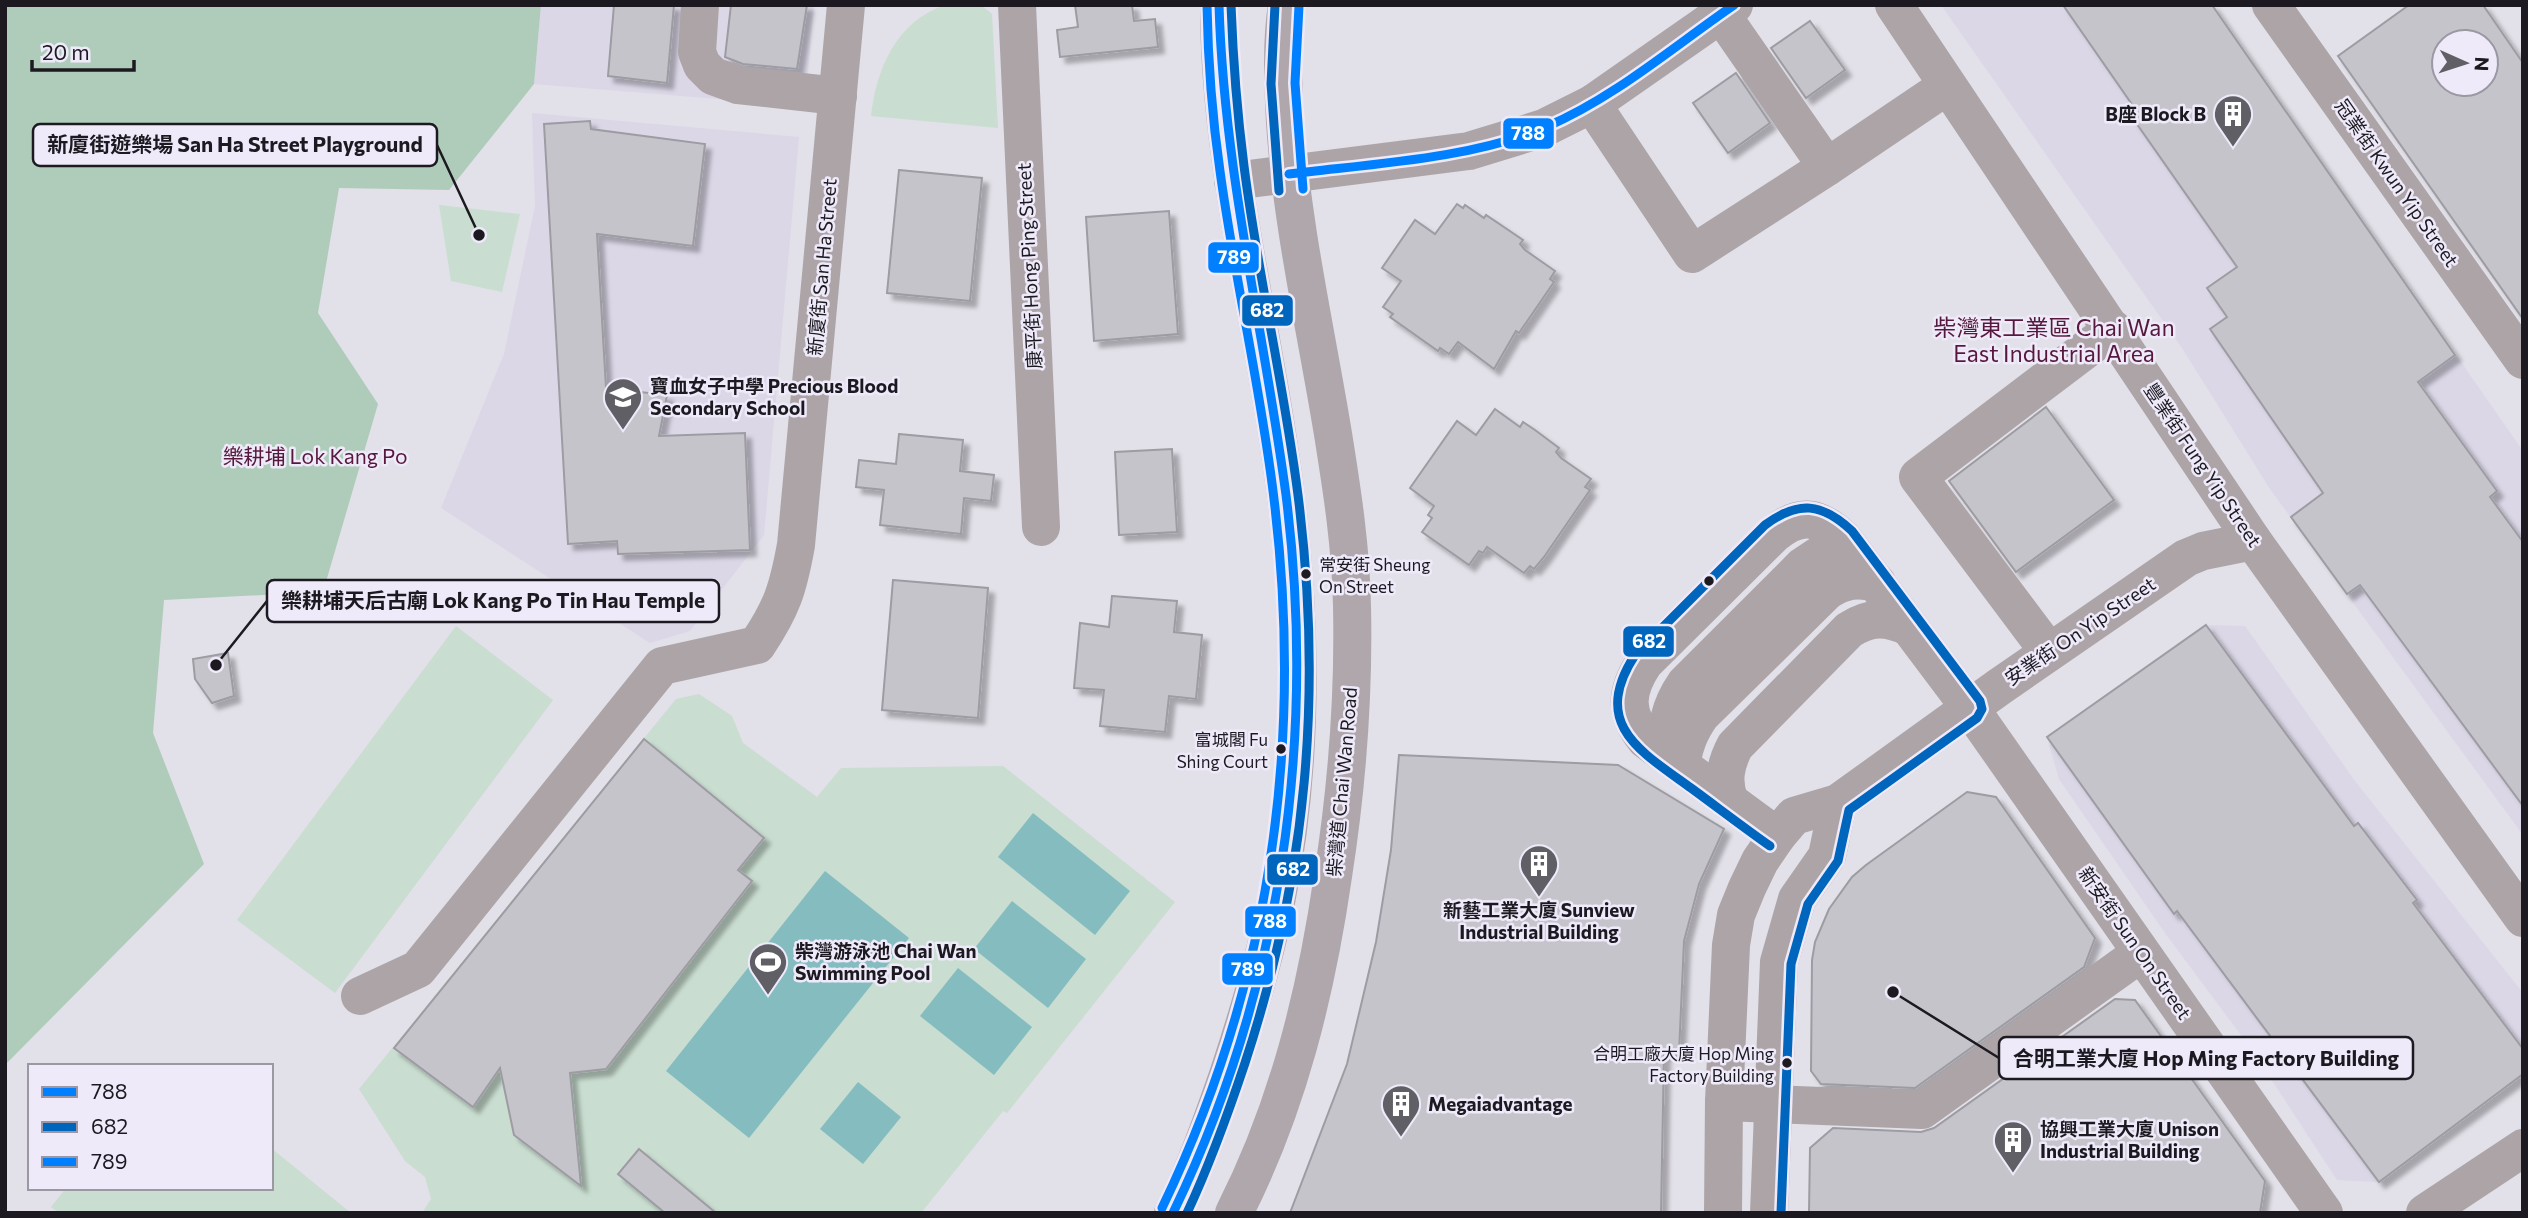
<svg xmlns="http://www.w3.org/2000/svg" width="2528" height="1218" font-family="Commissioner,'Noto Sans TC',sans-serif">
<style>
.built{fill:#dbd7e7}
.green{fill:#c9ddd0}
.forest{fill:#afccba}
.water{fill:#84bcc0}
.building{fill:#c6c4cb;stroke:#9e9ca3;stroke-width:2;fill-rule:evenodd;filter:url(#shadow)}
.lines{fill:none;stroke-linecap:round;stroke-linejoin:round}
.minor{stroke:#ada4a7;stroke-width:38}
.major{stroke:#afa7ac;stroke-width:38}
.bus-1-casing{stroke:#efeafa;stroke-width:14}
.bus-2-casing{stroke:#efeafa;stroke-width:14}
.bus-3-casing{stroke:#efeafa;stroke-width:14}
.bus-1{stroke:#0080ff;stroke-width:9}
.bus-2{stroke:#0065bd;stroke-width:9}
.bus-3{stroke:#0080ff;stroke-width:9}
.bus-dot{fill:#1c1a20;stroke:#efeafa;stroke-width:2.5}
.labels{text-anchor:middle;stroke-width:5;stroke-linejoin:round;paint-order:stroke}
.bus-label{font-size:17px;fill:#1c1a20;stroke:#efeafa;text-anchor:end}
.poi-label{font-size:19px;font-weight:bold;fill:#1c1a20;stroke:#efeafa;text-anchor:start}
.street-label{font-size:19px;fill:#1c1a20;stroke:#efeafa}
.neighbourhood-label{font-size:21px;fill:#56193d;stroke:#efeafa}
.quarter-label{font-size:23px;fill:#56193d;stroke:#efeafa}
.leader{fill:none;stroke:#1c1a20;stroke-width:2.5}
.callout-dot{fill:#1c1a20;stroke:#efeafa;stroke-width:2.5}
.callout{fill:#efeafa;stroke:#1c1a20;stroke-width:2.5}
.callout-label{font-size:21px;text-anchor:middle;font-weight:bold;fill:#1c1a20}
.line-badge{stroke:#efeafa;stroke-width:2.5}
.badge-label{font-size:19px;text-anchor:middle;font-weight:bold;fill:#fff}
</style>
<defs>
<filter id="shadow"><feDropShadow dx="6" dy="6" stdDeviation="2" flood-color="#0004"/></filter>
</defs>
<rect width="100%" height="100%" fill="#e2e0e8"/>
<g class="built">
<path d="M541,5H814L805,106L534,84Z"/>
<path d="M1941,5H2212L2523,451V835L2270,489L2182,348Z"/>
<path d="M532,113L799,137L764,535L690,631L650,643L441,508L504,354L535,206Z"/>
<path d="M2206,625L2245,626L2355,781L2523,993V1073L2379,1182L2337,1180L2252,1050L2165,933L2059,779L2047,737Z"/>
</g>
<g class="green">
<path d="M946,5H981L992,14L998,128L871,116C876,69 897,20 946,5Z"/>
<path d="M439,205L520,214L502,292L451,281Z"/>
<path d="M456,626L553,700L335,993L237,920Z"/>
<path d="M699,694L732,716L743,743L817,797L841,768L1003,766L1175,902L1007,1113L1003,1111L921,1213H422L431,1199L425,1177L405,1161L359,1089L676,699Z"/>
<path d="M271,1148L351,1213H59L51,1207L66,1188H271Z"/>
</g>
<path class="forest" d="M5,5H541L534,84L449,190L339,188L318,313L378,404L323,592L164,600L153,733L204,864L5,1065Z"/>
<g class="water">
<path d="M1033,813L1130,891L1095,935L998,857Z"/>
<path d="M825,871L909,938L749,1138L666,1071Z"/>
<path d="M1012,901L1086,959L1048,1008L974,949Z"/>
<path d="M958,968L1032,1027L994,1075L920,1016Z"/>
<path d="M858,1082L901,1117L863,1164L820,1129Z"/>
</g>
<g class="building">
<path d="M614,5H674L667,83L608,76Z"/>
<path d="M731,5H807L797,69L743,64L725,57Z"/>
<path d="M1075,5H1132L1134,21L1155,19L1158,47L1060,57L1057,30L1078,27Z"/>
<path d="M2063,5H2212L2455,355L2418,382L2497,491L2490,497L2523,542V806L2360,585L2347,594L2291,517L2323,493L2210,329L2227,317L2207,288L2237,267L2125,107L2131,103Z"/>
<path d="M2409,5H2483L2523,63V319L2338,56ZM2444,42H2486V84H2444Z"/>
<path d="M1810,21L1845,70L1806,98L1771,48Z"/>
<path d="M1736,73L1770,123L1728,153L1693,103Z"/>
<path d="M590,121L591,129L705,144L693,246L597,234L606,388L667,395L659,436L745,433L750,550L618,554L617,541L568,544L544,124Z"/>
<path d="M899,170L982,178L970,301L887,293Z"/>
<path d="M1457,204L1463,208L1465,205L1484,218L1486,215L1523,240L1520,244L1525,250L1555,271L1550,279L1554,282L1519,333L1516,331L1494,369L1458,342L1449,354L1440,348L1438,351L1390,317L1393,314L1383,307L1401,281L1382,268L1415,220L1435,234Z"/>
<path d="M1169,211L1178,334L1094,341L1086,217Z"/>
<path d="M2046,407L2114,500L2016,572L1949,481Z"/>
<path d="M1495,409L1520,427L1523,422L1535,430L1559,448L1556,452L1561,458L1591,479L1585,487L1590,490L1544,557L1534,569L1530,566L1524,573L1487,547L1483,553L1479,551L1469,565L1422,532L1432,518L1428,515L1434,506L1410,488L1457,421L1476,435Z"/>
<path d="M899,434L963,440L960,471L994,475L991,501L964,498L961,534L880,525L884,490L856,487L859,460L896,464Z"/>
<path d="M1172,449L1177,532L1119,535L1115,452Z"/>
<path d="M893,580L988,588L978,718L882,710Z"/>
<path d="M1112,596L1177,601L1174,632L1202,635L1196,699L1169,696L1165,732L1100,726L1104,690L1074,688L1080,623L1109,627Z"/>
<path d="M2206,625L2354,826L2358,823L2417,900L2413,903L2523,1049V1074L2379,1182L2177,911L2174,914L2047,737Z"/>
<path d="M228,653L234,696L212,703L195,679L193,659Z"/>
<path d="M644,739L764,838L738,870L752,881L606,1069L570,1073L581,1186L514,1135L500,1068L473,1107L394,1048Z"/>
<path d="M1399,755L1618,765L1724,829L1699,884L1684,941L1679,1053H1664L1661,1213H1290L1347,1064L1376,942L1391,850Z"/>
<path d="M1967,792L1996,797L2095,938L2084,967L1915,1088L1821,1084L1811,1071L1812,960L1815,942L1829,909L1852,877L1866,865Z"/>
<path d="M2115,999L2135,1000L2265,1181L2260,1213H1809L1810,1148L1833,1128L1921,1132L1934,1128Z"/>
<path d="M639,1149L716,1213H665L618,1174Z"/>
</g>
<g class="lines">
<g class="minor">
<path d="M700,5L697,52L702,65L713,76L738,85L838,96"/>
<path d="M1017,5L1041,527"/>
<path d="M1894,5L2253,541L2523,918"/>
<path d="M2271,5L2523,360"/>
<path d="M1721,14L1827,167"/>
<path d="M1592,104L1692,254L1827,167L1947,86"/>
<path d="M1233,181L1469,151L1544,128L1592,104L1734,5"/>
<path d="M2049,652L1918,477L2113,329"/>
<path d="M1667,755C1666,727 1669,707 1685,684L1803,566L1818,556L1851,550"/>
<path d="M1681,766C1684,746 1689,732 1701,715L1827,591C1844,580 1857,578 1877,583"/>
<path d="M1730,802C1722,782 1725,765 1735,746L1849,630C1871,616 1886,617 1909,627"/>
<path d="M1777,836L1646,740C1624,713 1625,692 1644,663L1774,534C1801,512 1819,516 1843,539L1970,708L2324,1213"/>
<path d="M360,996L418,969L662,666L757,645C782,608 788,589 796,545L846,5"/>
<path d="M1724,1102L1922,1110L2141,953"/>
<path d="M1723,1213L1724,1102L1731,945L1736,915L1747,888L1760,861L1777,836L1794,816L1838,803L1999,687L2186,558L2203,551L2253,541"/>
<path d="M1769,1213L1779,962L1797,899L1827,856L1838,803"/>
<path d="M2425,1213L2523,1148"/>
</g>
<g class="major">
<path d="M1173,1213C1195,1169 1212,1121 1228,1075C1247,1018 1264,961 1276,902C1307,750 1302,592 1278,440C1256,295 1219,153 1219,5"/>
<path d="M1234,1213C1288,1107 1316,993 1333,876C1347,786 1354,697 1352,606C1351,548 1342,490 1333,434C1316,330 1292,227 1285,122C1283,84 1281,44 1287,5"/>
</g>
<g class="bus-1-casing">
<g id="bus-1">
<path d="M1289,174C1370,164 1471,159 1546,127C1614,98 1673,47 1734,5"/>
<path d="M1173,1213C1281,989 1317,741 1286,495C1264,330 1224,174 1219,5"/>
</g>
</g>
<g class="bus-2-casing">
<g id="bus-2">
<path d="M1275,5L1271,84L1279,191"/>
<path d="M1770,846C1743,827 1717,807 1691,788C1640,751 1590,724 1635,655L1765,525C1799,500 1822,503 1852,531L1980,701L1982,709L1977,718L1849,810L1838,861L1808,904L1791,964L1781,1213"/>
<path d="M1187,1213C1210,1164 1228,1114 1245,1063C1307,874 1323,693 1298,495C1284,385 1258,276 1244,166C1237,112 1233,59 1231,5"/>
</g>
</g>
<g class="bus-3-casing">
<g id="bus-3">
<path d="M1299,6L1295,83L1303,189"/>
<path d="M1162,1208C1270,984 1304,745 1274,499C1261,389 1235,281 1220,171C1212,116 1208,61 1207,5"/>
</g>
</g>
<use href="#bus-1" class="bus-1"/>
<use href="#bus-2" class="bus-2"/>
<use href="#bus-3" class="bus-3"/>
</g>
<defs>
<g id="building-pin" transform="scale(2.0125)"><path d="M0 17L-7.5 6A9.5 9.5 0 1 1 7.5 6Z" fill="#615f66" stroke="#efeafa"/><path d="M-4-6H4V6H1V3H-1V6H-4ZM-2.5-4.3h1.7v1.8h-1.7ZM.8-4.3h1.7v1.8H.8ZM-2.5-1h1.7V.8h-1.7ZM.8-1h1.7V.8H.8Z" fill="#fff"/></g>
<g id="school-pin" transform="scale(2.0125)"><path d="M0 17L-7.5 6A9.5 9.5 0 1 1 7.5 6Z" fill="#615f66" stroke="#efeafa"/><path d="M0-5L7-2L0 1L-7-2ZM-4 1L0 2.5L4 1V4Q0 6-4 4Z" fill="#fff"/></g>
<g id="stadium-pin" transform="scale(2.0125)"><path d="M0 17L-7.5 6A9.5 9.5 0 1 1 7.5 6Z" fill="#615f66" stroke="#efeafa"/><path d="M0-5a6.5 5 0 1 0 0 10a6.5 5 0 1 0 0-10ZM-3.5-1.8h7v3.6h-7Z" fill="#fff"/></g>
</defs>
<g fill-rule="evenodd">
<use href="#building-pin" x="2233" y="114"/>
<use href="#school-pin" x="623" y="397"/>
<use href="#building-pin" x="1539" y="864"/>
<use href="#stadium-pin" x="768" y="962"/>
<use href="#building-pin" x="1401" y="1104"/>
<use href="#building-pin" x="2013" y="1140"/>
</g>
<g class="bus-dot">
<circle cx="1306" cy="574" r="6"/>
<circle cx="1709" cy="581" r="6"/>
<circle cx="1281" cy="749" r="6"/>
<circle cx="1787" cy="1063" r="6"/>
</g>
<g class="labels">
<g class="bus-label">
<text x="1319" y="571" text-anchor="start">常安街 Sheung<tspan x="1319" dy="22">On Street</tspan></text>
<text x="1268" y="746">富城閣 Fu<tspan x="1268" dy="22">Shing Court</tspan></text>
<text x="1774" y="1060">合明工廠大廈 Hop Ming<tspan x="1774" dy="22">Factory Building</tspan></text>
</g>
<g class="poi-label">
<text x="2206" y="121" text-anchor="end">B座 Block B</text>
<text x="650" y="393">寶血女子中學 Precious Blood<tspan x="650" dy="22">Secondary School</tspan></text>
<text x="1539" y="917" text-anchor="middle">新藝工業大廈 Sunview<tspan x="1539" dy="22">Industrial Building</tspan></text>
<text x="795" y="958">柴灣游泳池 Chai Wan<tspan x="795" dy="22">Swimming Pool</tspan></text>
<text x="1428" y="1111">Megaiadvantage</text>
<text x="2040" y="1136">協興工業大廈 Unison<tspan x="2040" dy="22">Industrial Building</tspan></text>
</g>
<g class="street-label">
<text transform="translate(2397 183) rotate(55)" y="7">冠業街 Kwun Yip Street</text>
<text transform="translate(1029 266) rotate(-93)" y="7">康平街 Hong Ping Street</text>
<text transform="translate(822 267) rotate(-85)" y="7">新廈街 San Ha Street</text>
<text transform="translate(2203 465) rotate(56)" y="7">豐業街 Fung Yip Street</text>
<text transform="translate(2080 631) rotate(-34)" y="7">安業街 On Yip Street</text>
<text transform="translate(1342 782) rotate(-85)" y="7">柴灣道 Chai Wan Road</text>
<text transform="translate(2135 943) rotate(55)" y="7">新安街 Sun On Street</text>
</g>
<g class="neighbourhood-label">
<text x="315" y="464">樂耕埔 Lok Kang Po</text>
</g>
<g class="quarter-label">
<text x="2054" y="336">柴灣東工業區 Chai Wan<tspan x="2054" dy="26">East Industrial Area</tspan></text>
</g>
</g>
<path class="leader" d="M479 235L437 145M216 665L267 601M1893 992L1999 1058"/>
<g class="callout-dot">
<circle cx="479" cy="235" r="7"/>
<circle cx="216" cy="665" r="7"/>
<circle cx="1893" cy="992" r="7"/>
</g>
<g class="callout">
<rect x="33" y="124" width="404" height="42" rx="7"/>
<rect x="267" y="580" width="452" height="42" rx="7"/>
<rect x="1999" y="1037" width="414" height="42" rx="7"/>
</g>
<g class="callout-label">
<text x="235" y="152">新廈街遊樂場 San Ha Street Playground</text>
<text x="493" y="608">樂耕埔天后古廟 Lok Kang Po Tin Hau Temple</text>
<text x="2206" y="1066">合明工業大廈 Hop Ming Factory Building</text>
</g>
<g class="line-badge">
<rect x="1502" y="117" width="53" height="33" rx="7" fill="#0080ff"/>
<rect x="1207" y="241" width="53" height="33" rx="7" fill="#0080ff"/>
<rect x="1241" y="294" width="53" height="33" rx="7" fill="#0065bd"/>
<rect x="1622" y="625" width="53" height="33" rx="7" fill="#0065bd"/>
<rect x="1266" y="853" width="53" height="33" rx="7" fill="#0065bd"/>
<rect x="1244" y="905" width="53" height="33" rx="7" fill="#0080ff"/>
<rect x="1221" y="952" width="53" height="34" rx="7" fill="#0080ff"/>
</g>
<g class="badge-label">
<text x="1528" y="140">788</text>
<text x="1234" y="264">789</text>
<text x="1267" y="317">682</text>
<text x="1649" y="648">682</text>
<text x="1293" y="876">682</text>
<text x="1270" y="928">788</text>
<text x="1248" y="976">789</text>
</g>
<rect width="2528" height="1218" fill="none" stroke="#1c1a20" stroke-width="14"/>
<rect x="28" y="1064" width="245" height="126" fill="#efeafa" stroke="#9b97a3" stroke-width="2"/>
<rect x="42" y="1087" width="35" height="10" fill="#0080ff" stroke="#9b97a3" stroke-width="2"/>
<text x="91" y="1099" font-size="21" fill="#1c1a20">788</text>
<rect x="42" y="1122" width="35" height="10" fill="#0065bd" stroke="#9b97a3" stroke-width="2"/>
<text x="91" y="1134" font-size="21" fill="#1c1a20">682</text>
<rect x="42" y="1157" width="35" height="10" fill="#0080ff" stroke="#9b97a3" stroke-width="2"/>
<text x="91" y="1169" font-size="21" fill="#1c1a20">789</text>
<g transform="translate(2465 63) rotate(93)"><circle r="33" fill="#efeafa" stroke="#9b97a3" stroke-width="2"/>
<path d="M0-5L12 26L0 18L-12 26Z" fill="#615f66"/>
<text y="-10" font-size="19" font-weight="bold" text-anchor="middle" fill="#1c1a20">N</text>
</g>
<path d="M32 60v10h102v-10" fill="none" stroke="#1c1a20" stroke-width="3.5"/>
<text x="42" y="60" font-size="21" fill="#1c1a20" stroke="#efeafa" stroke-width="5" paint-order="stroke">20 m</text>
</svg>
